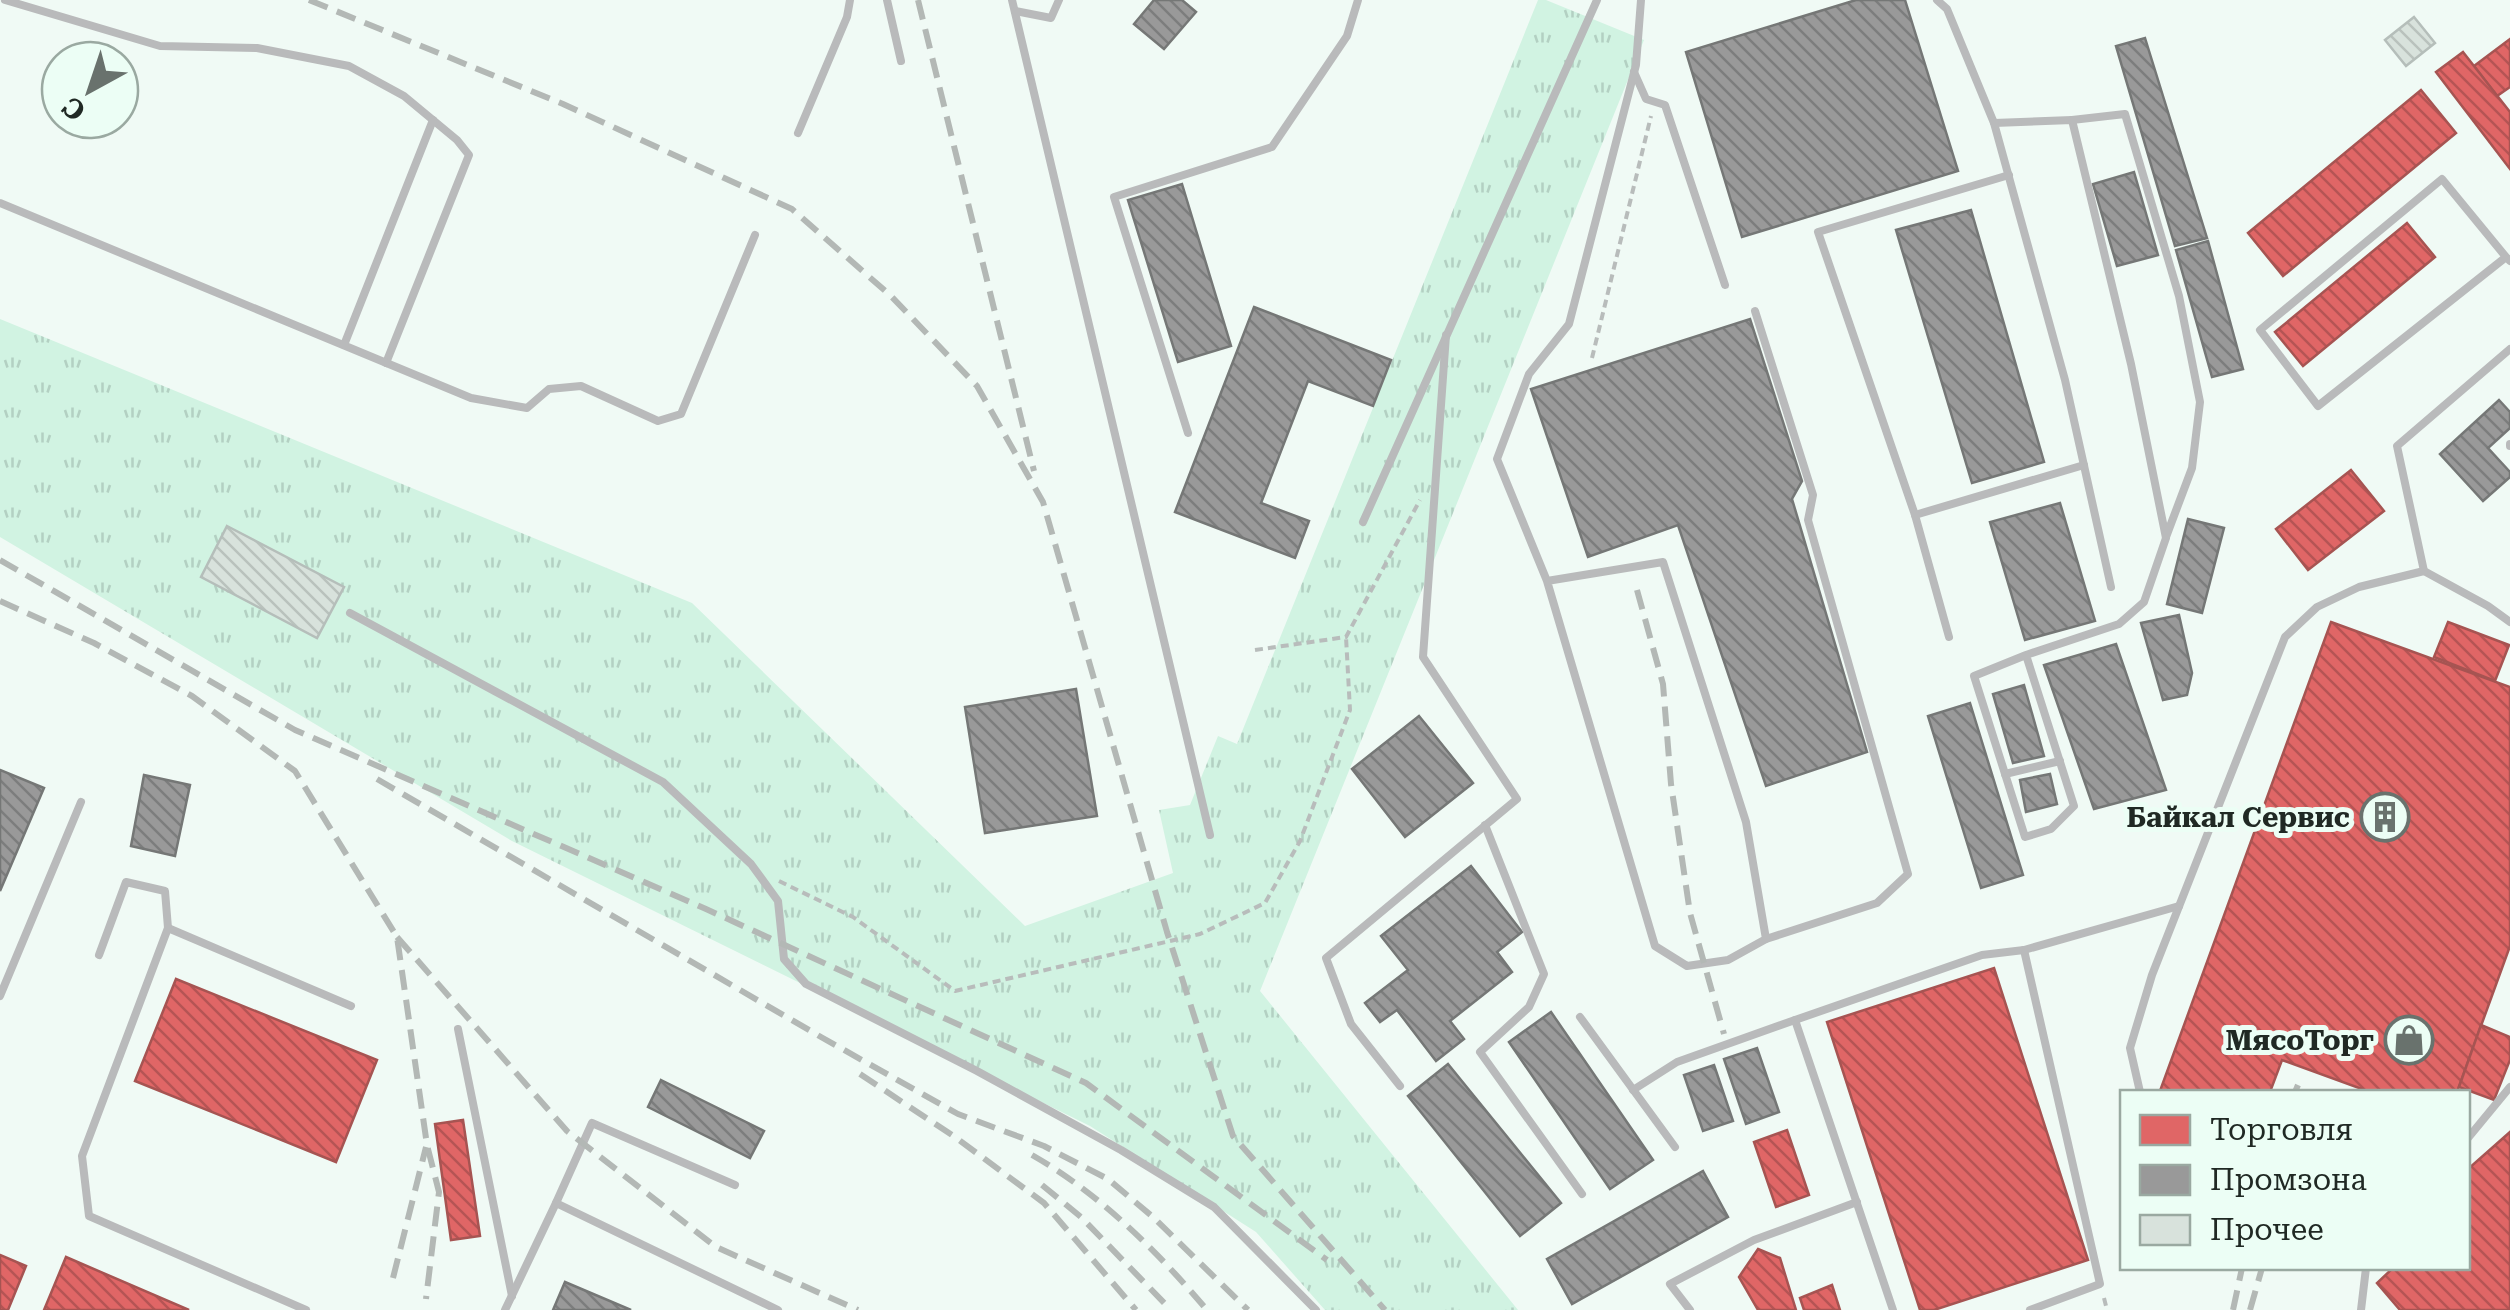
<svg xmlns="http://www.w3.org/2000/svg" width="2510" height="1310" font-family="'Roboto Serif',serif">
<style>
.grass{fill:url(#grass-tufts)}
.shops{fill:url(#shops-back-hatch);stroke:#a65452;stroke-width:2.5}
.industry{fill:url(#industry-back-hatch);stroke:#757776;stroke-width:2.5}
.building{fill:url(#building-back-hatch);stroke:#b5beba;stroke-width:2.5}
.lines{fill:none;stroke-linecap:round;stroke-linejoin:round}
.path{stroke:#b8bcbb;stroke-width:4;stroke-dasharray:8 5;stroke-linecap:butt}
.service{stroke:#b9babb;stroke-width:8}
.rail{stroke:#b3b8b5;stroke-width:6;stroke-dasharray:20 10;stroke-linecap:butt}
.labels{text-anchor:middle;stroke-width:10;stroke-linejoin:round;paint-order:stroke}
.poi-label{font-size:28px;font-weight:bold;fill:#202924;stroke:#ecfef5;text-anchor:end}
</style>
<defs>
<pattern id="grass-tufts" width="24" height="20" patternUnits="userSpaceOnUse" patternTransform="scale(2.5)"><rect width="24" height="20" fill="#d1f3e2"/><path d="M3 7l-1-3M5 7V3M7 7l1-3M15 17l-1-3M17 17v-4M19 17l1-3" fill="none" stroke="#b3d0c2"/></pattern>
<pattern id="shops-back-hatch" width="6" height="6" patternUnits="userSpaceOnUse" patternTransform="scale(2.5)"><rect width="6" height="6" fill="#e06666"/><path d="M-1 5l2 2M0 0l6 6M5-1l2 2" fill="none" stroke="#b55454"/></pattern>
<pattern id="industry-back-hatch" width="6" height="6" patternUnits="userSpaceOnUse" patternTransform="scale(2.5)"><rect width="6" height="6" fill="#999"/><path d="M-1 5l2 2M0 0l6 6M5-1l2 2" fill="none" stroke="#7c7d7d"/></pattern>
<pattern id="building-back-hatch" width="6" height="6" patternUnits="userSpaceOnUse" patternTransform="scale(2.5)"><rect width="6" height="6" fill="#d8e2dc"/><path d="M-1 5l2 2M0 0l6 6M5-1l2 2" fill="none" stroke="#b9c2bd"/></pattern>
</defs>
<rect width="100%" height="100%" fill="#f0faf5"/>
<path class="grass" d="M1538,0H1546L1644,40L1260,991L1518,1310H1325L1256,1232L1090,1126L512,841L0,537V319L692,603L1025,926L1173,873L1159,810L1190,805L1218,736L1237,744Z"/>
<g class="shops">
<path d="M2510,39V87L2497,96L2474,66Z"/>
<path d="M2463,52L2510,112V169L2436,72Z"/>
<path d="M2421,90L2456,133L2283,276L2248,233Z"/>
<path d="M2407,223L2435,257L2303,366L2275,332Z"/>
<path d="M2351,470L2384,511L2308,570L2276,529Z"/>
<path d="M2331,622L2510,687V946L2457,1092H2370L2282,1060L2270,1092H2163L2160,1091Z"/>
<path d="M2448,622L2509,645L2495,681L2434,657Z"/>
<path d="M1994,968L2088,1260L1934,1310H1920L1827,1022Z"/>
<path d="M176,979L377,1060L336,1162L135,1081Z"/>
<path d="M2481,1025L2510,1037V1060L2494,1100L2459,1087Z"/>
<path d="M463,1120L480,1236L451,1240L435,1124Z"/>
<path d="M1787,1130L1809,1195L1776,1207L1754,1142Z"/>
<path d="M2510,1132V1310H2400L2377,1283L2393,1268H2468V1169Z"/>
<path d="M1758,1249L1780,1258L1796,1310H1758L1739,1277Z"/>
<path d="M0,1255L26,1266L8,1310H0Z"/>
<path d="M66,1257L189,1310H44Z"/>
<path d="M1832,1285L1840,1310H1804L1800,1298Z"/>
</g>
<g class="industry">
<path d="M1154,0H1182L1196,12L1164,49L1134,24Z"/>
<path d="M1856,0H1905L1958,171L1742,237L1686,52Z"/>
<path d="M2145,38L2207,238L2175,246L2116,46Z"/>
<path d="M2134,172L2158,255L2117,266L2093,184Z"/>
<path d="M1182,184L1231,346L1178,362L1128,200Z"/>
<path d="M1971,210L2044,462L1972,483L1896,230Z"/>
<path d="M2208,241L2243,369L2212,377L2176,250Z"/>
<path d="M1254,307L1391,360L1373,406L1308,381L1261,503L1309,521L1295,558L1175,512Z"/>
<path d="M1750,319L1802,481L1792,499L1867,752L1766,786L1678,525L1588,557L1531,389Z"/>
<path d="M2499,400L2510,412V428L2488,448L2510,472V477L2483,501L2440,454Z"/>
<path d="M2060,503L2095,621L2025,640L1990,522Z"/>
<path d="M2188,519L2224,528L2202,613L2167,604Z"/>
<path d="M2179,615L2192,673L2187,695L2163,700L2141,623Z"/>
<path d="M2116,644L2166,790L2094,809L2044,665Z"/>
<path d="M2024,685L2044,756L2013,763L1993,694Z"/>
<path d="M1076,689L1097,816L985,833L965,707Z"/>
<path d="M1970,703L2023,875L1981,888L1928,716Z"/>
<path d="M1419,716L1473,783L1405,837L1352,769Z"/>
<path d="M0,770L44,788L0,891Z"/>
<path d="M2050,774L2057,804L2026,812L2020,780Z"/>
<path d="M144,775L190,785L175,856L131,846Z"/>
<path d="M1471,866L1522,932L1497,952L1512,972L1450,1021L1464,1039L1436,1061L1397,1010L1380,1022L1365,1003L1408,970L1381,936Z"/>
<path d="M1551,1012L1653,1160L1610,1189L1509,1042Z"/>
<path d="M1757,1048L1779,1112L1746,1124L1724,1059Z"/>
<path d="M1448,1064L1561,1203L1520,1236L1408,1096Z"/>
<path d="M1714,1065L1733,1121L1703,1131L1684,1075Z"/>
<path d="M661,1080L764,1131L750,1158L648,1107Z"/>
<path d="M1703,1171L1728,1217L1572,1304L1547,1259Z"/>
<path d="M565,1282L631,1310H553Z"/>
</g>
<g class="building">
<path d="M2414,17L2435,43L2406,66L2385,40Z"/>
<path d="M227,526L344,587L317,638L201,577Z"/>
</g>
<g class="lines">
<g class="path">
<path d="M1592,358L1651,116"/>
<path d="M1255,650L1346,637L1420,500"/>
<path d="M779,881L853,917L955,991L1200,934L1265,903L1300,841L1350,710L1346,637"/>
<path d="M2104,1298L2107,1310"/>
</g>
<g class="service">
<path d="M5,0L160,46L257,48L349,66L404,96L457,140L469,155L386,363"/>
<path d="M887,0L901,61"/>
<path d="M1012,0L1210,835"/>
<path d="M1937,0L1947,9L1994,123L2072,120L2131,364L2166,538L2144,602L2119,624L2026,655L1974,676L2025,837L2051,829L2074,806L2026,655"/>
<path d="M1015,11L1051,18L1059,0"/>
<path d="M1634,72L1646,99L1665,105L1725,285"/>
<path d="M2072,120L2125,114L2179,296L2200,402L2192,468L2166,537"/>
<path d="M1994,123L2065,380L2111,587"/>
<path d="M798,133L847,17L850,0"/>
<path d="M0,203L471,398L527,408L549,389L581,386L658,421L681,414L755,235"/>
<path d="M2506,257L2318,406L2260,330L2442,179L2506,257L2510,261"/>
<path d="M1755,311L1813,495L1808,520L1908,874L1877,903L1766,939"/>
<path d="M344,345L433,120"/>
<path d="M2510,349L2397,446L2424,571L2488,606L2510,622"/>
<path d="M1188,433L1114,197L1272,147L1347,36L1358,0"/>
<path d="M2510,444V446"/>
<path d="M1915,515L2084,465"/>
<path d="M1363,522L1597,0"/>
<path d="M1547,581L1663,562L1746,822L1766,939L1728,960L1687,966L1655,946L1547,581L1497,459L1529,374L1569,324L1636,65L1641,0"/>
<path d="M350,613L663,782L751,864L778,901L784,959L806,984L977,1071L1121,1150L1214,1207L1316,1310"/>
<path d="M1949,637L1915,515L1818,232L2009,175"/>
<path d="M2005,774L2060,761"/>
<path d="M1485,825L1544,974L1529,1007L1480,1052L1582,1194"/>
<path d="M2024,950L2100,1284L2030,1310"/>
<path d="M99,955L126,882L165,891L168,928"/>
<path d="M0,996L81,802"/>
<path d="M1580,1017L1675,1147"/>
<path d="M458,1029L512,1296"/>
<path d="M1400,1086L1351,1024L1326,958L1517,799L1423,657L1446,335"/>
<path d="M1633,1090L1677,1062L1795,1020"/>
<path d="M2140,1092L2130,1048L2152,975L2285,637L2317,607L2359,587L2424,571"/>
<path d="M2468,1138L2510,1087"/>
<path d="M556,1203L592,1123L735,1185"/>
<path d="M306,1310L89,1216L82,1156L168,928L351,1006"/>
<path d="M505,1310L556,1203L778,1310"/>
<path d="M1690,1310L1670,1284L1754,1240L1857,1202"/>
<path d="M1893,1310L1795,1020L1982,955L2024,950L2179,906"/>
<path d="M2361,1310L2366,1268"/>
</g>
<g class="rail">
<path d="M309,0L563,104L792,209L891,296L977,386L1043,502L1167,932L1233,1136L1385,1310"/>
<path d="M918,0L1034,471"/>
<path d="M0,560L295,730L706,909L1086,1083L1327,1260"/>
<path d="M1637,590L1663,684L1671,784L1690,913L1724,1034"/>
<path d="M0,601L94,643L192,696L295,771L397,937L427,1145L439,1192L426,1299"/>
<path d="M377,779L821,1037L958,1114L1044,1146L1108,1179L1153,1217L1248,1310"/>
<path d="M397,937L567,1131L716,1247L858,1310"/>
<path d="M860,1074L955,1137L1044,1203L1136,1310"/>
<path d="M2295,1092L2298,1085"/>
<path d="M1032,1155C1100,1194 1157,1251 1207,1310"/>
<path d="M1042,1185L1081,1217L1171,1310"/>
<path d="M393,1278L426,1147"/>
<path d="M2233,1310L2242,1268"/>
<path d="M2250,1310L2262,1268"/>
</g>
</g>
<defs>
<g id="building-ring" transform="scale(2.5)"><circle r="9.5" fill="#ecfef5" stroke="#69726d" stroke-width="1.5"/><path d="M-4-6H4V6H1V3H-1V6H-4ZM-2.5-4.3h1.7v1.8h-1.7ZM.8-4.3h1.7v1.8H.8ZM-2.5-1h1.7V.8h-1.7ZM.8-1h1.7V.8H.8Z" fill="#69726d"/></g>
<g id="shop-ring" transform="scale(2.5)"><circle r="9.5" fill="#ecfef5" stroke="#69726d" stroke-width="1.5"/><path d="M-5-2.5h2.3a2.7 3.5 0 0 1 5.4 0H5L5.5 6h-11ZM-1.5-2.5h3a1.5 2.3 0 0 0-3 0Z" fill="#69726d"/></g>
</defs>
<g fill-rule="evenodd">
<use href="#building-ring" x="2385" y="817"/>
<use href="#shop-ring" x="2409" y="1040"/>
</g>
<g class="labels">
<g class="poi-label">
<text x="2350" y="827">Байкал Сервис</text>
<text x="2374" y="1050">МясоТорг</text>
</g>
</g>
<rect x="2120" y="1090" width="350" height="180" fill="#ecfef5" stroke="#9aa9a1" stroke-width="2.5"/>
<rect x="2140" y="1115" width="50" height="30" fill="#e06666" stroke="#9aa9a1" stroke-width="2.5"/>
<text x="2210" y="1140" font-size="30" fill="#202924">Торговля</text>
<rect x="2140" y="1165" width="50" height="30" fill="#999999" stroke="#9aa9a1" stroke-width="2.5"/>
<text x="2210" y="1190" font-size="30" fill="#202924">Промзона</text>
<rect x="2140" y="1215" width="50" height="30" fill="#d8e2dc" stroke="#9aa9a1" stroke-width="2.5"/>
<text x="2210" y="1240" font-size="30" fill="#202924">Прочее</text>
<g transform="translate(90 90) rotate(220)"><circle r="48" fill="#ecfef5" stroke="#9aa9a1" stroke-width="2.5"/>
<path d="M0-8L18 38L0 25L-18 38Z" fill="#69726d"/>
<text y="-15" font-size="28" font-weight="bold" text-anchor="middle" fill="#202924">С</text>
</g>
</svg>
